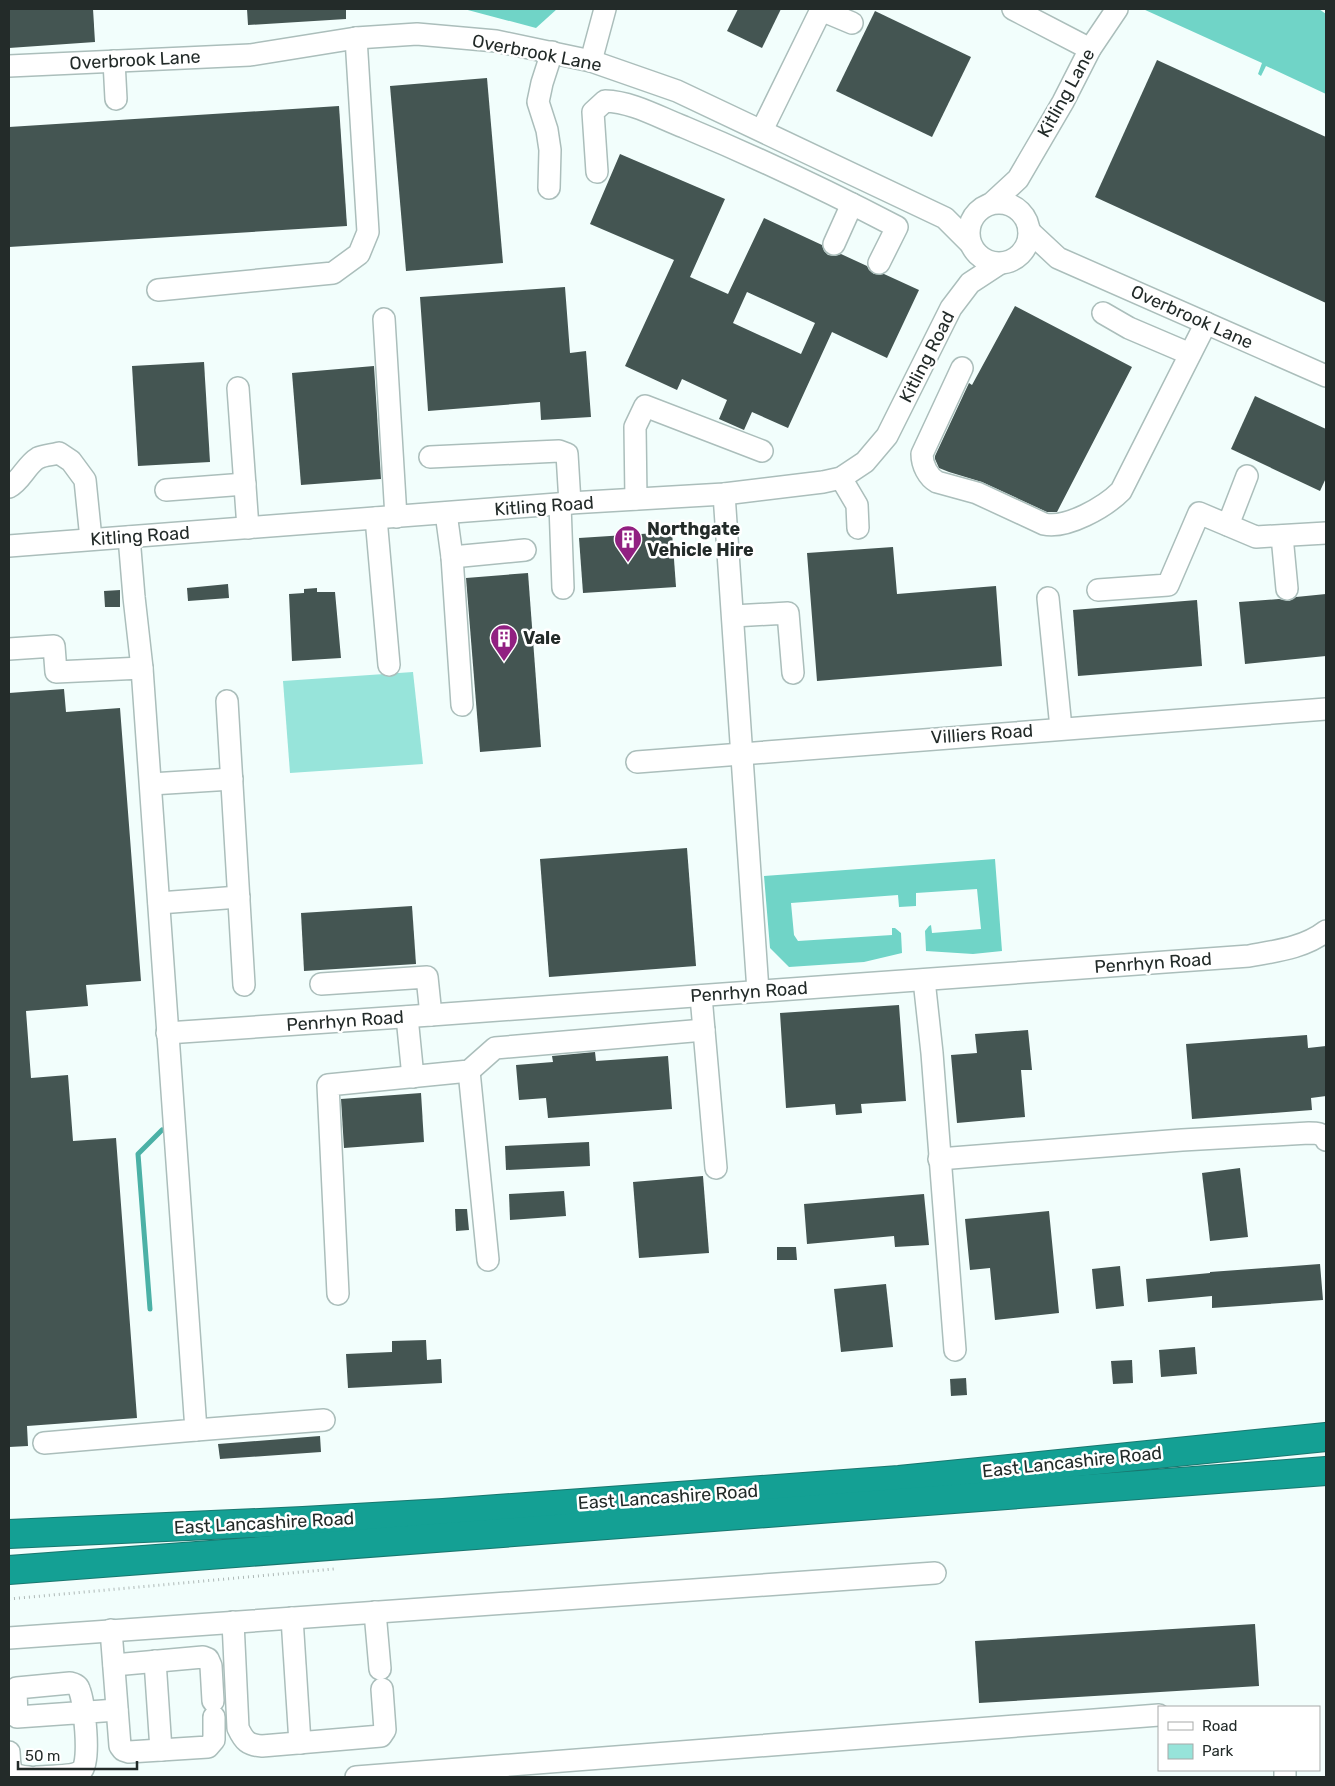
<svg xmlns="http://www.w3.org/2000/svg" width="1335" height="1786" font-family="Rubik,sans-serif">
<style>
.green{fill:#97e4da}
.forest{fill:#70d4c7}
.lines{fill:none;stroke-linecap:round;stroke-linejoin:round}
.stream{stroke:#4bb1a6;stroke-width:5}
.building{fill:#445552;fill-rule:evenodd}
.minor-casing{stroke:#abbebb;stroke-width:24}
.highway-casing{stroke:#19776f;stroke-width:30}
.path{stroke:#aeb8b6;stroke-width:3;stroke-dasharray:1 4;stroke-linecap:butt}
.minor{stroke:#fff;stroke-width:21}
.highway{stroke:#14a094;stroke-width:28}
.labels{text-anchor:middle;stroke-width:5;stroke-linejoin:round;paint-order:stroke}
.street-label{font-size:18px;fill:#232b29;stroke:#fff}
.poi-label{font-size:18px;font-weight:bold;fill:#232b29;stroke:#fff;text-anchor:start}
</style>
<rect width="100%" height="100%" fill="#f2fefc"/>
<path class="green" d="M413,672L423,764L290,773L283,681Z"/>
<g class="forest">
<path d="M464,9H557L536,28Z"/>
<path d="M1143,9H1319L1326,14V94L1266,66L1261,76L1258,74L1262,63Z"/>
<path d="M995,859L1002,951L973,954L926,951L925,931L929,926L931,925L932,933L981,929L977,889L916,893V906L899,907L898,895L791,903L794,935L798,941L892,935V928H895L901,933L902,953L864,962L789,967L770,948L764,876Z"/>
</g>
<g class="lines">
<path class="stream" d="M150,1309L138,1154L162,1130"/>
</g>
<g class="building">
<path d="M9,9H93L95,42L9,48Z"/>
<path d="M247,9H346V19L248,25Z"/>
<path d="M738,9H781L762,48L727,31Z"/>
<path d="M875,11L971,57L932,137L836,91Z"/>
<path d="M1157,60L1326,137V303L1095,197Z"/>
<path d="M487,78L503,263L406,271L390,86Z"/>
<path d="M339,106L347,226L9,247V127Z"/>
<path d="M620,154L725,199L690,277L728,294L764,218L822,245L824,251L828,255L835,256L841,254L867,266L869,270L874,274H884L919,290L887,358L832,332L788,428L752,412L744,430L719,419L727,400L682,379L677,390L625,366L674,260L590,224ZM747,292L815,323L801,354L733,323Z"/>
<path d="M565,287L570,353L586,351L591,417L541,420L540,402L428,411L420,297Z"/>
<path d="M1015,306L1132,367L1057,512H1047L982,482L949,472L939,468L935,459V456L969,383L972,385Z"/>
<path d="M204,362L210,462L138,466L132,366Z"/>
<path d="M374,366L381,479L301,485L292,373Z"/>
<path d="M1255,396L1326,429V478L1320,491L1231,449Z"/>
<path d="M672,532L676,587L583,593L579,538Z"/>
<path d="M893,547L897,594L996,586L1002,666L817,681L807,553Z"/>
<path d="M528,573L541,747L480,752L466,578Z"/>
<path d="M228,584L229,598L188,601L187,588Z"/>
<path d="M317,588V592H335L341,658L292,661L289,594L304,593V589Z"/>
<path d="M120,590V607H105L104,591Z"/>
<path d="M1326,594V656L1245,664L1239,602L1279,599L1289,601L1296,597Z"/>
<path d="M1197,600L1202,666L1078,676L1073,610Z"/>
<path d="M64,689L66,712L120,708L141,981L86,985L88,1006L26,1011L31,1078L68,1075L73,1141L116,1138L137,1418L27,1426L28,1446L9,1447V693Z"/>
<path d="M687,848L696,966L549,977L540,859Z"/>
<path d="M412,906L416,964L304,971L301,913Z"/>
<path d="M899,1005L906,1101L861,1104L862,1113L836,1115L835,1104L786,1108L780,1013Z"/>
<path d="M1028,1030L1032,1070H1021L1025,1117L957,1123L951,1055L977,1053L975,1034Z"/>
<path d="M1307,1035L1308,1048L1326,1046V1096L1311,1098L1312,1110L1192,1119L1186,1044Z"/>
<path d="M595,1052L596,1061L668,1056L672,1109L548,1118L546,1098L519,1100L516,1065L553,1062L552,1056Z"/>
<path d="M421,1093L424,1142L344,1148L341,1099Z"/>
<path d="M589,1142L590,1166L506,1170L505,1146Z"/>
<path d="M1240,1168L1248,1237L1210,1241L1202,1173Z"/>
<path d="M703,1176L709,1253L639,1258L633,1182Z"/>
<path d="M564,1191L566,1216L510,1220L509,1194Z"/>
<path d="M924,1194L929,1245L895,1247L894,1236L807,1244L804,1204Z"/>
<path d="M455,1209H467L469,1230L456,1231Z"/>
<path d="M1049,1211L1059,1313L995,1320L990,1268L970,1270L965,1219Z"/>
<path d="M777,1247H796L797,1260H777Z"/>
<path d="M1320,1264L1323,1300L1212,1308V1296L1148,1302L1146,1279L1210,1273V1272Z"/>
<path d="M1120,1266L1124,1306L1096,1309L1092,1269Z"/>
<path d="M886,1284L893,1347L841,1352L834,1289Z"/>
<path d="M426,1340L427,1360L441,1359L442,1383L348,1388L346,1354L392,1352V1341Z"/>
<path d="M1195,1347L1197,1374L1161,1377L1159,1350Z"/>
<path d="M1132,1360L1133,1383L1113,1384L1111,1361Z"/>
<path d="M966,1378L967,1395L951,1396L950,1379Z"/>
<path d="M320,1436L321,1452L220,1459L218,1444Z"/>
<path d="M1255,1624L1259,1686L979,1703L975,1641Z"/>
</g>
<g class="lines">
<g class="minor-casing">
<g id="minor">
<path d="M1013,9L1090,49"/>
<path d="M114,61L116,99"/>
<path d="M591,61L605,9"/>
<path d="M9,66L250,55L356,38L417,34L496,41L591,61L677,91L945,218L969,242"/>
<path d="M762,130L821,10L852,23"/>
<path d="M597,172L593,112L605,101C633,102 658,117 684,127C756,157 828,191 897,227L879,263"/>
<path d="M549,188L550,150L547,130L538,102L542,83L552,52"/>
<circle cx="999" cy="233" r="30"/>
<path d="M992,203L1018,179L1063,102L1090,49L1117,9"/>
<path d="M1029,231L1058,258L1326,376"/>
<path d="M834,244L852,204"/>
<path d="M158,290L333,273L359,254L368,232L356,38"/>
<path d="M1103,313L1129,328L1190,354"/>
<path d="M384,319L396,517"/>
<path d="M962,368L922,454C922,465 928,477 937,482L977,493L1044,524C1067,529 1105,507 1121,491L1206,323"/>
<path d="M238,388L248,528"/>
<path d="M430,457L559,451L567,454L570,503"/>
<path d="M841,478L857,505L858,528"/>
<path d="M9,487C21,481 26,465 38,458C44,455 52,455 59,453L71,461L85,480L91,539"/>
<path d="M166,490L245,484"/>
<path d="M724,494L758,991"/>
<path d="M636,499L635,427L645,406L762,451"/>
<path d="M560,504L563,588"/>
<path d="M446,513L452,557L462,705"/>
<path d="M376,518L389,665"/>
<path d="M1228,525L1247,476"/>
<path d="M1282,536L1287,589"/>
<path d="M129,537L134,597L142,668"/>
<path d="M9,546L570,503L724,494L823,482L841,478L865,462L887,436L951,308L970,283L999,264"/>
<path d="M452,557L525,550"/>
<path d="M1098,590L1168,585L1199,513L1256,537L1326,533"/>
<path d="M1048,598L1061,728"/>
<path d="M733,616L788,613L793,673"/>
<path d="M9,649L54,646L56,672L142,668L196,1430L44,1443"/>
<path d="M227,701L244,985"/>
<path d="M637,762L1326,709"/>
<path d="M151,784L232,779"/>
<path d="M159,903L239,897"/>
<path d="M924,980L932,1053L955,1350"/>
<path d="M321,984L427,977L431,1015"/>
<path d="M701,996L716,1168"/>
<path d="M407,1017L413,1077"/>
<path d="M167,1033L431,1015L1249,956C1276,951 1304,948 1326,931"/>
<path d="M469,1071L488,1260"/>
<path d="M939,1159L1182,1140L1309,1133C1316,1133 1323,1133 1326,1140"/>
<path d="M338,1294L328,1085L469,1071L495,1048L704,1030"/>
<path d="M196,1430L324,1420"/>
<path d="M375,1612L380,1669"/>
<path d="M292,1618L300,1743"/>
<path d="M233,1622L238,1728C244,1741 248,1745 262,1746L381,1736L385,1730L382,1689"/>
<path d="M111,1630L120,1746L123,1750L129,1752L208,1747L214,1740V1717"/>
<path d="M9,1638L935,1573"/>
<path d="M155,1661L161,1750"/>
<path d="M114,1665L203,1657L208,1659L211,1666L213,1701"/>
<path d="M9,1752C10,1769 9,1776 29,1777"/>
<path d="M1285,1770V1777"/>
<path d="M37,1777C48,1776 75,1777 82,1770C91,1761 84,1701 79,1689C78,1685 74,1684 70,1683L17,1688L16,1692L17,1717L117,1710"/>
<path d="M356,1777L1159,1715"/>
</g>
</g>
<g class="highway-casing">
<g id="highway">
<path d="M9,1534L303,1521L443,1513L899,1480L1326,1437"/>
<path d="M9,1570L1326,1471"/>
</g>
</g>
<path class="path" d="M9,1599L334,1569"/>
<use href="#minor" class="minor"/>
<use href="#highway" class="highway"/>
</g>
<defs>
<g id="building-pin" transform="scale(1.4375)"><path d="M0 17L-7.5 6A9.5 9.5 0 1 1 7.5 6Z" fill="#912081" stroke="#fff"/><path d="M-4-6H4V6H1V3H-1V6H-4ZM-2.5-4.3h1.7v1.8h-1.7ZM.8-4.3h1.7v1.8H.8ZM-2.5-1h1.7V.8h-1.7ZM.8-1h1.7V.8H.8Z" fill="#fff"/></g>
</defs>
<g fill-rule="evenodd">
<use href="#building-pin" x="628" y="539"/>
<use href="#building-pin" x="504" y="638"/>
</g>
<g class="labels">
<g class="street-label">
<text transform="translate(537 53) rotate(11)" y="6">Overbrook Lane</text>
<text transform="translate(135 60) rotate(-3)" y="6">Overbrook Lane</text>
<text transform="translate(1066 93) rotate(-61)" y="6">Kitling Lane</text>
<text transform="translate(1192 317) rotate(24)" y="6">Overbrook Lane</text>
<text transform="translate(927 357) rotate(-63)" y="6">Kitling Road</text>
<text transform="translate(544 506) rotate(-4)" y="6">Kitling Road</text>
<text transform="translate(140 536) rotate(-4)" y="6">Kitling Road</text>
<text transform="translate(982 734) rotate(-4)" y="6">Villiers Road</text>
<text transform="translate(1153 963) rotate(-4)" y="6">Penrhyn Road</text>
<text transform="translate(749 992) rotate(-4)" y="6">Penrhyn Road</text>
<text transform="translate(345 1021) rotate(-4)" y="6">Penrhyn Road</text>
<text transform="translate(1072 1462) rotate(-6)" y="6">East Lancashire Road</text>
<text transform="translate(668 1497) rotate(-4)" y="6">East Lancashire Road</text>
<text transform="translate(264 1523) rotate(-3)" y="6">East Lancashire Road</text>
</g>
<g class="poi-label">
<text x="647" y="535">Northgate<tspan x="647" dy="21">Vehicle Hire</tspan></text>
<text x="523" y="644">Vale</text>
</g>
</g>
<rect width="1335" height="1786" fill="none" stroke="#232b29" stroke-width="20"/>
<rect x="1158" y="1706" width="162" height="65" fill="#ffffff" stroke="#a7aaa9"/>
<rect x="1168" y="1722" width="25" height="8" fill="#ffffff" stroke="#a7aaa9"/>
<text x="1202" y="1731" font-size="15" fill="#232b29">Road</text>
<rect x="1168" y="1744" width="25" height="15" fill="#97e4da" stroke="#a7aaa9"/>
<text x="1202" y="1756" font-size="15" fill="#232b29">Park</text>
<path d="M18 1761v8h119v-8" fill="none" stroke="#232b29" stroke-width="2.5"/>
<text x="25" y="1761" font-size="15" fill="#232b29" stroke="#ffffff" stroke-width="4" paint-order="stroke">50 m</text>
</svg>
